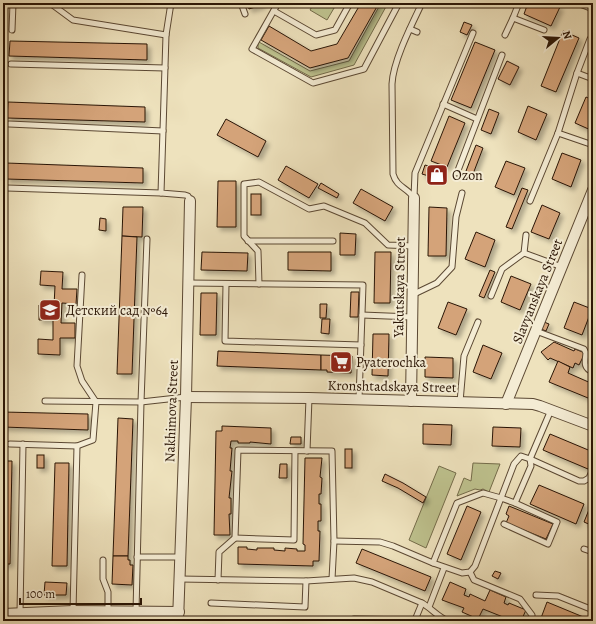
<svg xmlns="http://www.w3.org/2000/svg" width="596" height="624" font-family="Alegreya,serif">
<style>
.green{fill:#bec28e;stroke:#746c4a}
.building{fill:#d4a379;stroke:#2a1505;filter:url(#shadow)}
.lines{fill:none;stroke-linecap:round;stroke-linejoin:round}
.service-casing{stroke:#5b4833;stroke-width:7}
.minor-casing{stroke:#5b4833;stroke-width:12}
.service{stroke:#f4ecd4;stroke-width:5}
.minor{stroke:#f4ecd4;stroke-width:10}
.labels{text-anchor:middle;stroke-width:4;stroke-linejoin:round;paint-order:stroke}
.poi-label{font-size:14px;fill:#2a1505;stroke:#f4ecd4;text-anchor:start}
.street-label{font-size:14px;fill:#2a1505;stroke:#f4ecd4}
</style>
<defs>
<filter id="shadow"><feDropShadow dx="3.5" dy="3.5" stdDeviation="2" flood-color="#0004"/></filter>
</defs>
<rect width="100%" height="100%" fill="#eee2bd"/>
<filter id="stains"><feTurbulence type="fractalNoise" baseFrequency=".005" numOctaves="4"/><feColorMatrix values="0 0 0 0 .2 0 0 0 0 .09 0 0 0 0 .02 0 0 0 .5 -.17"/></filter>
<radialGradient id="worn" r=".72"><stop offset=".6" stop-color="#630" stop-opacity="0"/><stop offset="1" stop-color="#630" stop-opacity=".3"/></radialGradient>
<g class="green">
<path d="M314,3H337L327,20L310,10Z"/>
<path d="M381,3H388L354,65L311,77L258,48V44L259,42L310,71L349,61Z"/>
<path d="M473,463L500,464L489,492L483,489L480,490L475,489L457,496L464,478L471,481Z"/>
<path d="M439,466L456,473L426,548L409,540Z"/>
</g>
<g class="building">
<path d="M247,3H262V5L249,9Z"/>
<path d="M361,3H379L348,58L310,68L261,40L269,26L311,51L337,44Z"/>
<path d="M528,3H551L560,7L551,26L524,14Z"/>
<path d="M464,22L472,25L467,35L460,32Z"/>
<path d="M563,31L579,38L556,92L541,86Z"/>
<path d="M10,41L147,44V60L9,56Z"/>
<path d="M475,42L495,50L471,108L451,100Z"/>
<path d="M507,61L519,67L510,85L498,79Z"/>
<path d="M586,97L593,100V131L575,123Z"/>
<path d="M8,102L145,107V122L7,118Z"/>
<path d="M528,106L547,114L536,140L518,132Z"/>
<path d="M489,109L499,113L491,134L481,130Z"/>
<path d="M449,116L465,123L447,167L431,161Z"/>
<path d="M226,119L266,141L258,157L217,135Z"/>
<path d="M476,145L483,148L473,174L466,171Z"/>
<path d="M562,153L581,160L571,187L552,179Z"/>
<path d="M506,161L525,168L514,195L495,187Z"/>
<path d="M6,163L143,168V183L6,179Z"/>
<path d="M425,165L442,170L439,179L422,174Z"/>
<path d="M286,166L318,184L309,198L278,180Z"/>
<path d="M218,181H236V227H217Z"/>
<path d="M321,183L339,194L337,198L318,188Z"/>
<path d="M522,188L528,190L512,229L506,227Z"/>
<path d="M361,189L393,207L385,221L353,203Z"/>
<rect x="251" y="194" width="10" height="21"/>
<path d="M542,205L560,213L549,239L531,232Z"/>
<path d="M123,207H143L142,237L122,236Z"/>
<path d="M429,207L447,208L446,256H428Z"/>
<path d="M100,218L106,219V231L99,230Z"/>
<path d="M476,232L495,240L485,267L465,259Z"/>
<path d="M340,233L356,234L355,255H340Z"/>
<path d="M122,236L137,237L132,374H117Z"/>
<path d="M202,252L248,253L247,271L201,270Z"/>
<path d="M288,252H331V271L288,270Z"/>
<path d="M375,252H391L390,303H374Z"/>
<path d="M490,270L495,272L484,298L479,296Z"/>
<path d="M41,271L63,272L62,289H77L76,304L62,303L61,323H75V338H60V355L38,354V339L53,340V320H39V305L54,306L55,286L40,285Z"/>
<path d="M511,276L531,284L520,310L501,302Z"/>
<path d="M351,292H359L358,317H350Z"/>
<path d="M201,293H217L216,335H200Z"/>
<path d="M448,302L467,309L456,335L438,328Z"/>
<path d="M574,302L592,309L582,335L564,328Z"/>
<path d="M320,304H327L326,318H320Z"/>
<path d="M322,319H330L329,334L321,333Z"/>
<path d="M544,322L549,324L546,331L541,329Z"/>
<path d="M373,334H389L388,376L372,375Z"/>
<path d="M554,342L574,351L575,349L585,353L579,365L575,363L573,368L550,358L548,360L541,352Z"/>
<path d="M483,345L502,353L491,379L473,372Z"/>
<path d="M218,351L321,355V370L217,366Z"/>
<path d="M321,355L352,356L351,373L327,372V370H321Z"/>
<path d="M425,357L453,358V378L425,377Z"/>
<path d="M558,361L570,367L568,373L593,384V400L549,382Z"/>
<path d="M3,412L88,414V430L3,427Z"/>
<path d="M118,418L133,419L128,556H113Z"/>
<path d="M423,424L452,425L451,445L423,444Z"/>
<path d="M222,426L271,428V444L250,442V443H238V441H231L230,448H232L230,471H232L229,498H231V514H229L230,535H214L216,431H222Z"/>
<path d="M493,427L521,428L520,447L492,446Z"/>
<path d="M550,434L593,452V456L588,469L543,450Z"/>
<path d="M291,437H301V444H290Z"/>
<rect x="345" y="449" width="7" height="19"/>
<rect x="37" y="455" width="7" height="13"/>
<path d="M305,458H322L320,477L322,478L321,494H319V504H321V521H318V531H320L319,561H313V566L238,564V547H247V549L257,550V548H274V550L285,551V548L297,549V551H305V545L303,544Z"/>
<path d="M3,461H12L10,564H3Z"/>
<path d="M55,463H69L67,566H52Z"/>
<path d="M280,464H287V478H279Z"/>
<path d="M385,474L403,483L426,497L423,503L398,488L382,481Z"/>
<path d="M539,485L584,504L576,524L530,504Z"/>
<path d="M467,506L481,512L461,560L447,554Z"/>
<path d="M509,506L553,524L546,539L506,523L509,516L506,514Z"/>
<path d="M590,507L593,508V526L584,522Z"/>
<path d="M362,549L431,577L425,591L356,563Z"/>
<path d="M113,556H128V560H130V565H133L132,585L112,584Z"/>
<path d="M495,571L501,573L498,579L492,576Z"/>
<path d="M45,582L67,583L66,595H44Z"/>
<path d="M450,582L466,589L464,595L469,597L470,594L485,601L490,590L506,597L504,603L508,605L509,603L526,610L521,621H501L503,617L483,609L478,619L462,612L464,608L442,600Z"/>
<path d="M547,602L593,621H550L541,618Z"/>
</g>
<g class="lines">
<g class="service-casing">
<g id="service">
<path d="M50,3L73,20L166,35"/>
<path d="M171,3L166,35L161,193L185,195L188,196L190,201"/>
<path d="M241,3L245,14"/>
<path d="M278,3L252,49L313,83L364,69L399,3"/>
<path d="M577,3L593,9"/>
<path d="M274,11L316,35L335,30L350,3"/>
<path d="M513,18L544,30"/>
<path d="M410,29L417,32"/>
<path d="M12,30L13,3"/>
<path d="M505,35L513,18L519,3"/>
<path d="M11,64L165,68"/>
<path d="M577,73L593,79"/>
<path d="M443,104L477,119"/>
<path d="M9,124L163,131"/>
<path d="M558,133L593,145"/>
<path d="M457,173L502,55"/>
<path d="M7,188L161,193"/>
<path d="M414,197L415,173L473,33"/>
<path d="M414,198C407,187 397,188 393,174L392,84C393,61 412,24 422,3"/>
<path d="M530,201L558,133L577,73L590,39"/>
<path d="M585,210L593,213"/>
<path d="M248,241H333"/>
<path d="M524,253L562,267"/>
<path d="M189,283L363,285L359,399"/>
<path d="M226,284L225,341L361,345"/>
<path d="M259,284L258,251L244,236V184L259,182L309,209L324,206L365,223L388,245L413,246"/>
<path d="M412,295L437,283L452,267L456,217L462,193"/>
<path d="M491,296L502,269L524,253L526,235"/>
<path d="M362,315L412,317"/>
<path d="M536,331L584,349L586,353C585,362 583,368 593,372"/>
<path d="M45,401L141,402L186,397"/>
<path d="M460,402L464,356L478,322"/>
<path d="M10,444L77,446L93,440L96,402L82,381L77,366L82,275"/>
<path d="M307,451L309,398"/>
<path d="M504,524L548,544L557,522L515,503"/>
<path d="M235,538L294,540L295,451"/>
<path d="M334,541L380,542L393,546L433,563L457,503L483,493L501,498L514,464L521,456L530,459L579,481H584L589,478L593,469"/>
<path d="M584,549L593,552"/>
<path d="M137,557H181"/>
<path d="M103,560V579L108,592V612"/>
<path d="M433,563L462,573L470,572L475,566L501,498L515,503L531,466L530,459L551,410"/>
<path d="M470,572L474,580L520,599L532,615V621"/>
<path d="M180,579L306,581L354,578L372,582L422,603C431,608 438,617 448,621"/>
<path d="M218,580L219,552L235,538L238,450L332,451L334,541L332,579"/>
<path d="M536,595L558,596L593,610"/>
<path d="M211,603L305,607L306,581"/>
<path d="M429,607L444,568"/>
<path d="M73,611L77,446"/>
<path d="M136,612L141,402L147,239"/>
<path d="M20,613L23,444"/>
<path d="M354,619L415,620"/>
<path d="M416,621L415,620L422,603"/>
</g>
</g>
<g class="minor-casing">
<g id="minor">
<path d="M186,397L309,398L533,404L540,406L593,426"/>
<path d="M411,401L414,198"/>
<path d="M506,404L593,190"/>
<path d="M3,614L73,611L179,612"/>
<path d="M178,621L186,397L190,201"/>
</g>
</g>
<use href="#service" class="service"/>
<use href="#minor" class="minor"/>
</g>
<defs>
<g id="shop-square" transform="scale(1.15)"><rect x="-9" y="-9" width="18" height="18" rx="4" fill="#8f2418" stroke="#f4ecd4"/><path d="M-5-2.5h2.3a2.7 3.5 0 0 1 5.4 0H5L5.5 6h-11ZM-1.5-2.5h3a1.5 2.3 0 0 0-3 0Z" fill="#fff"/></g>
<g id="school-square" transform="scale(1.15)"><rect x="-9" y="-9" width="18" height="18" rx="4" fill="#8f2418" stroke="#f4ecd4"/><path d="M0-5L7-2L0 1L-7-2ZM-4 1L0 2.5L4 1V4Q0 6-4 4Z" fill="#fff"/></g>
<g id="supermarket-square" transform="scale(1.15)"><rect x="-9" y="-9" width="18" height="18" rx="4" fill="#8f2418" stroke="#f4ecd4"/><path d="M-6-5.5h2.5l.6 2H6L4.5 2H-2.5L-4.4-4H-6ZM-1.5 3.2a1.3 1.3 0 1 0 .1 0ZM3 3.2a1.3 1.3 0 1 0 .1 0Z" fill="#fff"/></g>
</defs>
<g fill-rule="evenodd">
<use href="#shop-square" x="437" y="175"/>
<use href="#school-square" x="50" y="310"/>
<use href="#supermarket-square" x="341" y="362"/>
</g>
<g class="labels">
<g class="poi-label">
<text x="452" y="180">Ozon</text>
<text x="66" y="315">Детский сад №64</text>
<text x="356" y="367">Pyaterochka</text>
</g>
<g class="street-label">
<text transform="translate(399 287) rotate(-89)" y="5">Yakutskaya Street</text>
<text transform="translate(537 291) rotate(-68)" y="5">Slavyanskaya Street</text>
<text transform="translate(392 386) rotate(1)" y="5">Kronshtadskaya Street</text>
<text transform="translate(171 411) rotate(-88)" y="5">Nakhimova Street</text>
</g>
</g>
<rect width="596" height="624" fill="none" stroke="#eee2bd" stroke-width="16"/>
<rect x="4" y="4" width="588" height="616" fill="none" stroke="#2a1505" stroke-width="2"/>
<rect x="8" y="8" width="580" height="608" fill="none" stroke="#2a1505"/>
<g transform="translate(558 38) rotate(72)" stroke="#f4ecd4" stroke-width="3" paint-order="stroke">
<path d="M0-3L7 15L0 10L-7 15Z" fill="#2a1505"/>
<text y="-6" font-size="11" font-weight="bold" text-anchor="middle" fill="#2a1505">N</text>
</g>
<path d="M20 598v6h121v-6" fill="none" stroke="#2a1505" stroke-width="2"/>
<text x="26" y="598" font-size="12" fill="#2a1505" stroke="#f4ecd4" stroke-width="3" paint-order="stroke">100 m</text>
<rect width="100%" height="100%" filter="url(#stains)"/>
<rect width="100%" height="100%" fill="url(#worn)"/>
</svg>
